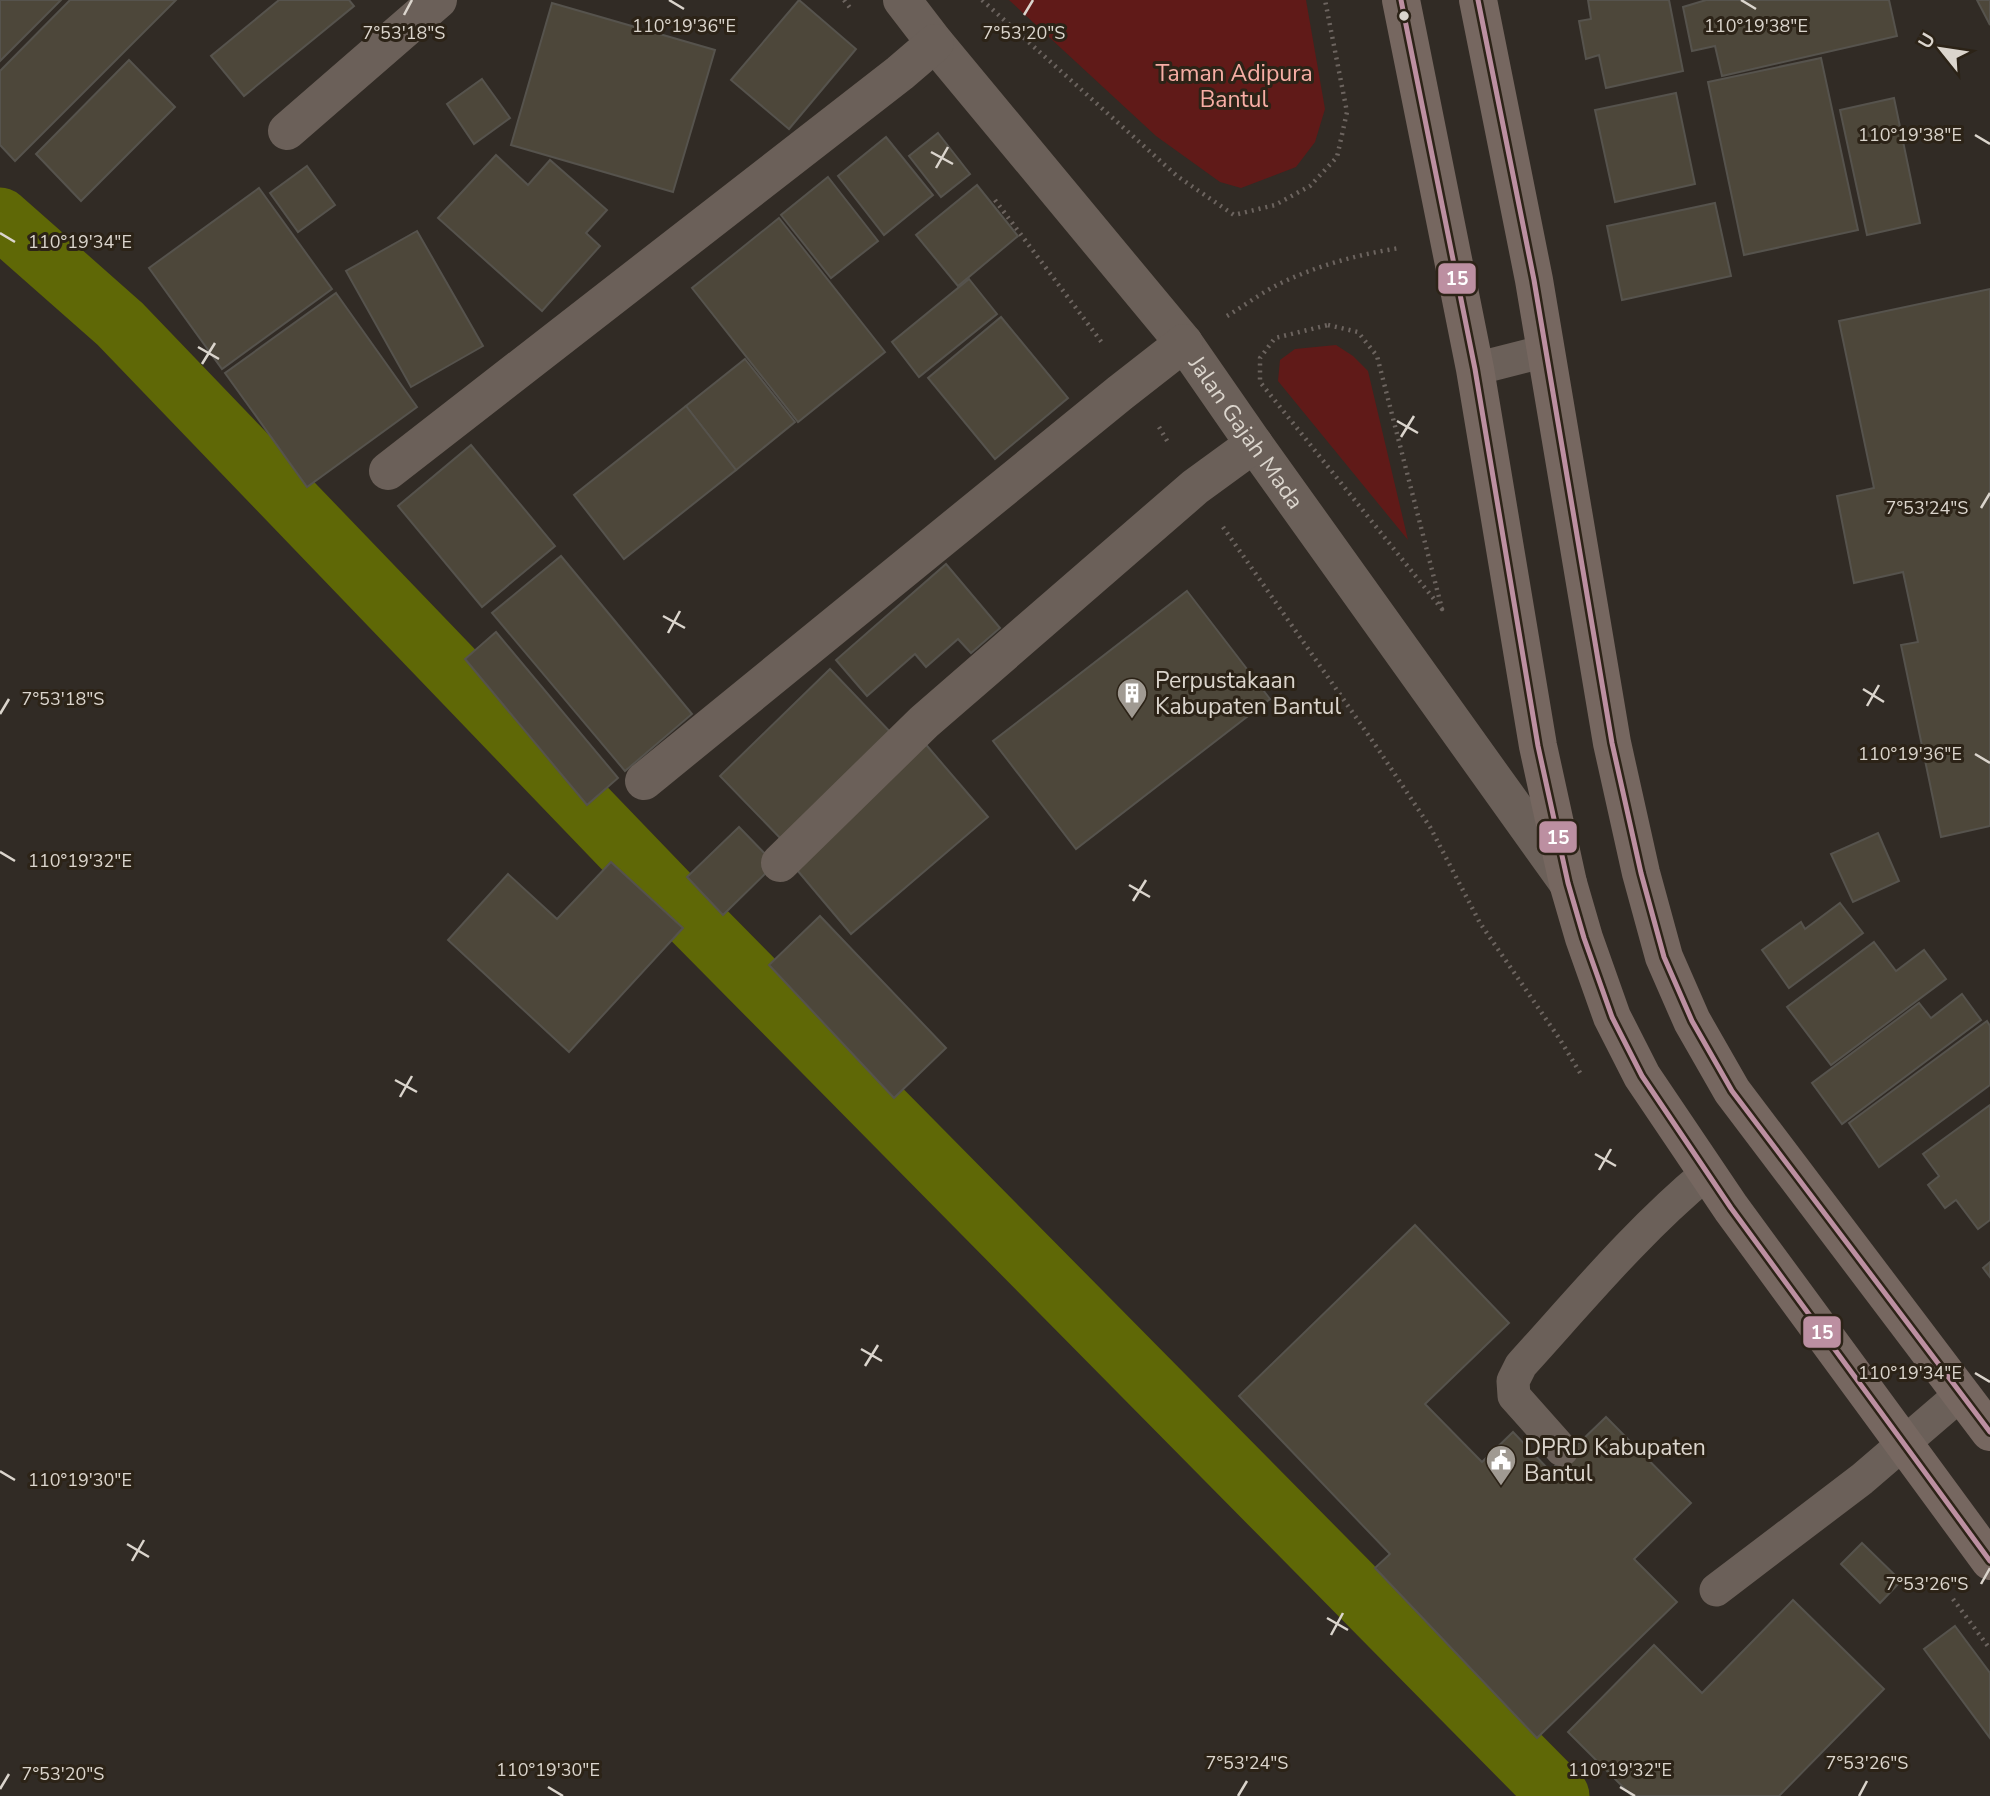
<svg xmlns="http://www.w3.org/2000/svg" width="1990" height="1796" font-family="'Nunito Sans',sans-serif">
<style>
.green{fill:#601a18}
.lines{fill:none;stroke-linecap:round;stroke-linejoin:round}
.canal{stroke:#5f6806;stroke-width:61}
.building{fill:#4d473a;stroke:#56534d;stroke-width:2}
.path{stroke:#6c645f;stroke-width:4.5;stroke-dasharray:2 5;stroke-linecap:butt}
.lane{stroke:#6b6059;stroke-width:33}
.street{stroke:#6b6059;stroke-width:38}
.primary{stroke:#766760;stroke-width:38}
.bus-1-casing{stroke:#2c2317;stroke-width:10}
.bus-1{stroke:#bc8fa1;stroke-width:5}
.ticks{fill:none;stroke:#dbd5cd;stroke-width:2.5}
.bus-dot{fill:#dbd5cd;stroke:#2c2317;stroke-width:2.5}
.labels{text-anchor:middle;stroke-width:6;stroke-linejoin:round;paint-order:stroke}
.park-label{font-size:23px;fill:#f7aea5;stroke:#2c2317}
.street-label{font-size:23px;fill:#dbd5cd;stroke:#2c2317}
.poi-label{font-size:23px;fill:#dbd5cd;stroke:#2c2317;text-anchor:start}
.ticks-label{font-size:18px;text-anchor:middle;fill:#dbd5cd;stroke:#2c2317;stroke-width:6;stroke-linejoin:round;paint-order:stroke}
.line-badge{stroke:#2c2317;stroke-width:2.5}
.badge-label{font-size:19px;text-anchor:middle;font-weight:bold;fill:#fff}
</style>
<rect width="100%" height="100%" fill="#312b25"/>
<g class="green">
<path d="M1009,0H1306L1325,109L1315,142L1296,167L1241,188L1220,182L1156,136Z"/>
<path d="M1336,345L1353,356L1368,371L1408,540L1278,381L1280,360L1295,349Z"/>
</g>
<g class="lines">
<path class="canal" d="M0,218L120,324L666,892L1559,1796"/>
</g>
<g class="building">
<path d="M0,0H61L0,61Z"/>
<path d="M70,0H176L15,161L0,145V71Z"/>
<path d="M279,0H349L354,6L244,96L211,56Z"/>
<path d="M799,0L856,49L789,129L731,80Z"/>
<path d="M1588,0H1669L1683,71L1606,88L1599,55L1586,59L1579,21L1591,19Z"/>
<path d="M1706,0H1889L1897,36L1722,76L1715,46L1692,51L1683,7Z"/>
<path d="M1977,0H1990V25Z"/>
<path d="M552,3L715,50L673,192L511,145Z"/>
<path d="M1821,58L1858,230L1744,255L1708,82Z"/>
<path d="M129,60L175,107L81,201L36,154Z"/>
<path d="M482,79L510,118L474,144L447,104Z"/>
<path d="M1676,93L1695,184L1615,202L1595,110Z"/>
<path d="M1894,98L1920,223L1867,235L1840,110Z"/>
<path d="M938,133L970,174L941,197L909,156Z"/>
<path d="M886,137L933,195L884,235L838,176Z"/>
<path d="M496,155L528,185L550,160L607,210L586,233L600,246L542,311L438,218Z"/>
<path d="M307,166L335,205L298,232L270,193Z"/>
<path d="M828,177L878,241L831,278L781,215Z"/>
<path d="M977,185L1018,236L958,286L916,235Z"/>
<path d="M259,188L332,289L222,369L149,268Z"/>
<path d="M1715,203L1731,276L1622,300L1607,226Z"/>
<path d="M779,218L885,352L798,422L692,288Z"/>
<path d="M417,231L483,346L411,387L346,271Z"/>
<path d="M969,279L997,314L919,377L892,342Z"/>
<path d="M1990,289V826L1941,837L1901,645L1918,642L1903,572L1854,583L1837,496L1874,488L1839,321Z"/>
<path d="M336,293L417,407L307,487L225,373Z"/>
<path d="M1001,317L1068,398L995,459L928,378Z"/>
<path d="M745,359L795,422L736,470L686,406Z"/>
<path d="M686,406L736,470L624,559L574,495Z"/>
<path d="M471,445L555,546L482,607L398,506Z"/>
<path d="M561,556L692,714L625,771L492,613Z"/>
<path d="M946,564L1000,628L971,653L958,639L926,667L915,654L867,696L836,660Z"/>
<path d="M1187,591L1270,699L1076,849L993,741Z"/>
<path d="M496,632L618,778L587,805L465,659Z"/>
<path d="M830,669L895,737L785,843L720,776Z"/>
<path d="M922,740L988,817L851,934L792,864Z"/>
<path d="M739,827L775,864L723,915L687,877Z"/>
<path d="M1878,833L1899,881L1853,902L1831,854Z"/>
<path d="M611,862L683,928L569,1052L448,940L508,874L557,919Z"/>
<path d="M1840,903L1863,933L1789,988L1762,950L1801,922L1805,929Z"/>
<path d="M820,916L946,1048L894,1098L769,965Z"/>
<path d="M1874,942L1896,971L1924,950L1946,979L1831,1065L1787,1007Z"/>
<path d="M1962,994L1981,1020L1842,1124L1812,1083L1919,1003L1931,1018Z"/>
<path d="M1987,1021L1990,1026V1085L1879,1167L1849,1123Z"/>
<path d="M1990,1105V1220L1978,1229L1956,1200L1945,1208L1928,1185L1939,1176L1923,1154Z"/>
<path d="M1415,1225L1509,1323L1425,1404L1482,1462L1513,1432L1550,1471L1606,1417L1691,1503L1634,1559L1677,1602L1537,1738L1375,1568L1390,1554L1239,1396Z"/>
<path d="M1990,1262V1277L1983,1268Z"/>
<path d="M1862,1543L1901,1581L1880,1603L1841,1564Z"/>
<path d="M1793,1600L1884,1689L1779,1796H1632L1568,1732L1654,1645L1702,1693Z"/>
<path d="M1955,1626L1990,1673V1738L1924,1649Z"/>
</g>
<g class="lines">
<g class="path">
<path d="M844,0L851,9"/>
<path d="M982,0L1177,176L1234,215L1275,205L1310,186L1337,157L1347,112L1325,0"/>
<path d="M995,200L1103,344"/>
<path d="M1227,316C1244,306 1261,293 1279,284C1316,266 1359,254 1400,248"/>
<path d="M1328,325L1358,332L1377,356L1442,609L1260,382V358L1275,338Z"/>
<path d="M1159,427L1169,444"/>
<path d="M1223,527L1376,746L1430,827L1480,923L1559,1038L1582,1076"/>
<path d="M1953,1599L1990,1649"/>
</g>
<g class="lane">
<path d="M1475,369L1546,351"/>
<path d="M1562,1450L1514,1396L1513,1381L1521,1365C1581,1299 1638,1230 1707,1173"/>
<path d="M1716,1590L1862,1479L1961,1394"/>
</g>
<g class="street">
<path id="s1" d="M902,0L935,43L1184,343L1254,444L1568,883"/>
<path d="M287,131L438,0"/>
<path d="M388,471L900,73L935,43"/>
<path d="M644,781L1120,393L1184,343"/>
<path d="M780,863L924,722L1195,487L1254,444"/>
</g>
<g class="primary">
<path d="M1401,0L1475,369L1538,746L1568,883L1584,938L1612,1017L1642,1076L1731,1208L1990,1561"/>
<path d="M1478,0L1534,280L1612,743L1641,873L1664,957L1692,1021L1732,1091L1990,1432"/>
</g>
<g class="bus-1-casing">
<g id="bus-1">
<path d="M1401,0L1475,369L1538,746L1568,883L1584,938L1612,1017L1642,1076L1731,1208L1990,1561"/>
<path d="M1478,0L1534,280L1612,743L1641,873L1664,957L1692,1021L1732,1091L1990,1432"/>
</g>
</g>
<use href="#bus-1" class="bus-1"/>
</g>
<path class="ticks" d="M669,0L684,9M1741,0L1756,9M404,15L412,0M1024,15L1033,0M1975,135L1990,144M931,152L953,164M936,168L948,147M0,233L15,242M198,347L219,359M202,364L215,343M1397,421L1418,433M1401,437L1414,416M1981,508L1990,493M663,616L685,628M668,633L680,611M1863,689L1884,702M1867,706L1879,685M0,714L9,699M1975,754L1990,763M0,852L15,861M1129,885L1150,897M1133,901L1146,880M395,1080L417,1092M400,1097L412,1076M1595,1154L1616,1166M1599,1170L1611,1149M861,1349L882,1361M865,1366L878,1345M1975,1373L1990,1382M0,1471L15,1480M127,1544L149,1557M132,1561L144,1540M1981,1584L1990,1568M1327,1618L1348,1630M1331,1635L1343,1613M548,1787L563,1796M1620,1787L1635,1796M0,1789L9,1774M1238,1796L1247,1781M1859,1796L1867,1781"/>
<defs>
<g id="building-pin" transform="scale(1.575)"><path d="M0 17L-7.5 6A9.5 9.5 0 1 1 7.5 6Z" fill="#a09a92" stroke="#2c2317"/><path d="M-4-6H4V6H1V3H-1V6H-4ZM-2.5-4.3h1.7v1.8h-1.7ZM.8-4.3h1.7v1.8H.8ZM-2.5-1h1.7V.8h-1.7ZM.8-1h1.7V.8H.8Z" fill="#fff"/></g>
<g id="civic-pin" transform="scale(1.575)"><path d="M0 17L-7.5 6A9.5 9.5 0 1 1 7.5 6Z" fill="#a09a92" stroke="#2c2317"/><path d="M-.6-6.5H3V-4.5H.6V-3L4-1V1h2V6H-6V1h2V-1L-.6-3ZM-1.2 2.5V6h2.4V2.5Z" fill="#fff"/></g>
</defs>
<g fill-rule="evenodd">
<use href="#building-pin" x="1132" y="693"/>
<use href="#civic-pin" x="1501" y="1460"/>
</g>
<circle class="bus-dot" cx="1404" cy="16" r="6"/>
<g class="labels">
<g class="park-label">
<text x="1234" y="81">Taman Adipura<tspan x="1234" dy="26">Bantul</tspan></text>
</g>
<g class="street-label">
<text dy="8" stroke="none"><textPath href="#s1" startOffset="553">Jalan Gajah Mada</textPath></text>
</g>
<g class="poi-label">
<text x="1155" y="688">Perpustakaan<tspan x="1155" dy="26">Kabupaten Bantul</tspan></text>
<text x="1524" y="1455">DPRD Kabupaten<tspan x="1524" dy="26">Bantul</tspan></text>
</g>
</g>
<g class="ticks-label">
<text x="684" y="32">110°19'36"E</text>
<text x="1756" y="32">110°19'38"E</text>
<text x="404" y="39">7°53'18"S</text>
<text x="1024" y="39">7°53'20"S</text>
<text x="1910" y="141">110°19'38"E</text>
<text x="80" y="248">110°19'34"E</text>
<text x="1927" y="514">7°53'24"S</text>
<text x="63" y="705">7°53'18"S</text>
<text x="1910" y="760">110°19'36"E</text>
<text x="80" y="867">110°19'32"E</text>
<text x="1910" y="1379">110°19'34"E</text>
<text x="80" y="1486">110°19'30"E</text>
<text x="1927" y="1590">7°53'26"S</text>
<text x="1247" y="1769">7°53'24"S</text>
<text x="1867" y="1769">7°53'26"S</text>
<text x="548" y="1776">110°19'30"E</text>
<text x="1620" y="1776">110°19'32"E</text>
<text x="63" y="1780">7°53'20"S</text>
</g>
<g class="line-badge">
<rect x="1437" y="262" width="40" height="33" rx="7" fill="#bc8fa1"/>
<rect x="1538" y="820" width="40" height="34" rx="7" fill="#bc8fa1"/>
<rect x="1802" y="1315" width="40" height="34" rx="7" fill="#bc8fa1"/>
</g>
<g class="badge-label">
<text x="1457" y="285">15</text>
<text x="1558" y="844">15</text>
<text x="1822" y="1339">15</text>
</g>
<g transform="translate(1941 49) rotate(300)" stroke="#2c2317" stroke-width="5" paint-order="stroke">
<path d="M0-5L12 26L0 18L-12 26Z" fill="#dbd5cd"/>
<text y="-10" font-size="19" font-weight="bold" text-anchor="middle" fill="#dbd5cd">U</text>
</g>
</svg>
